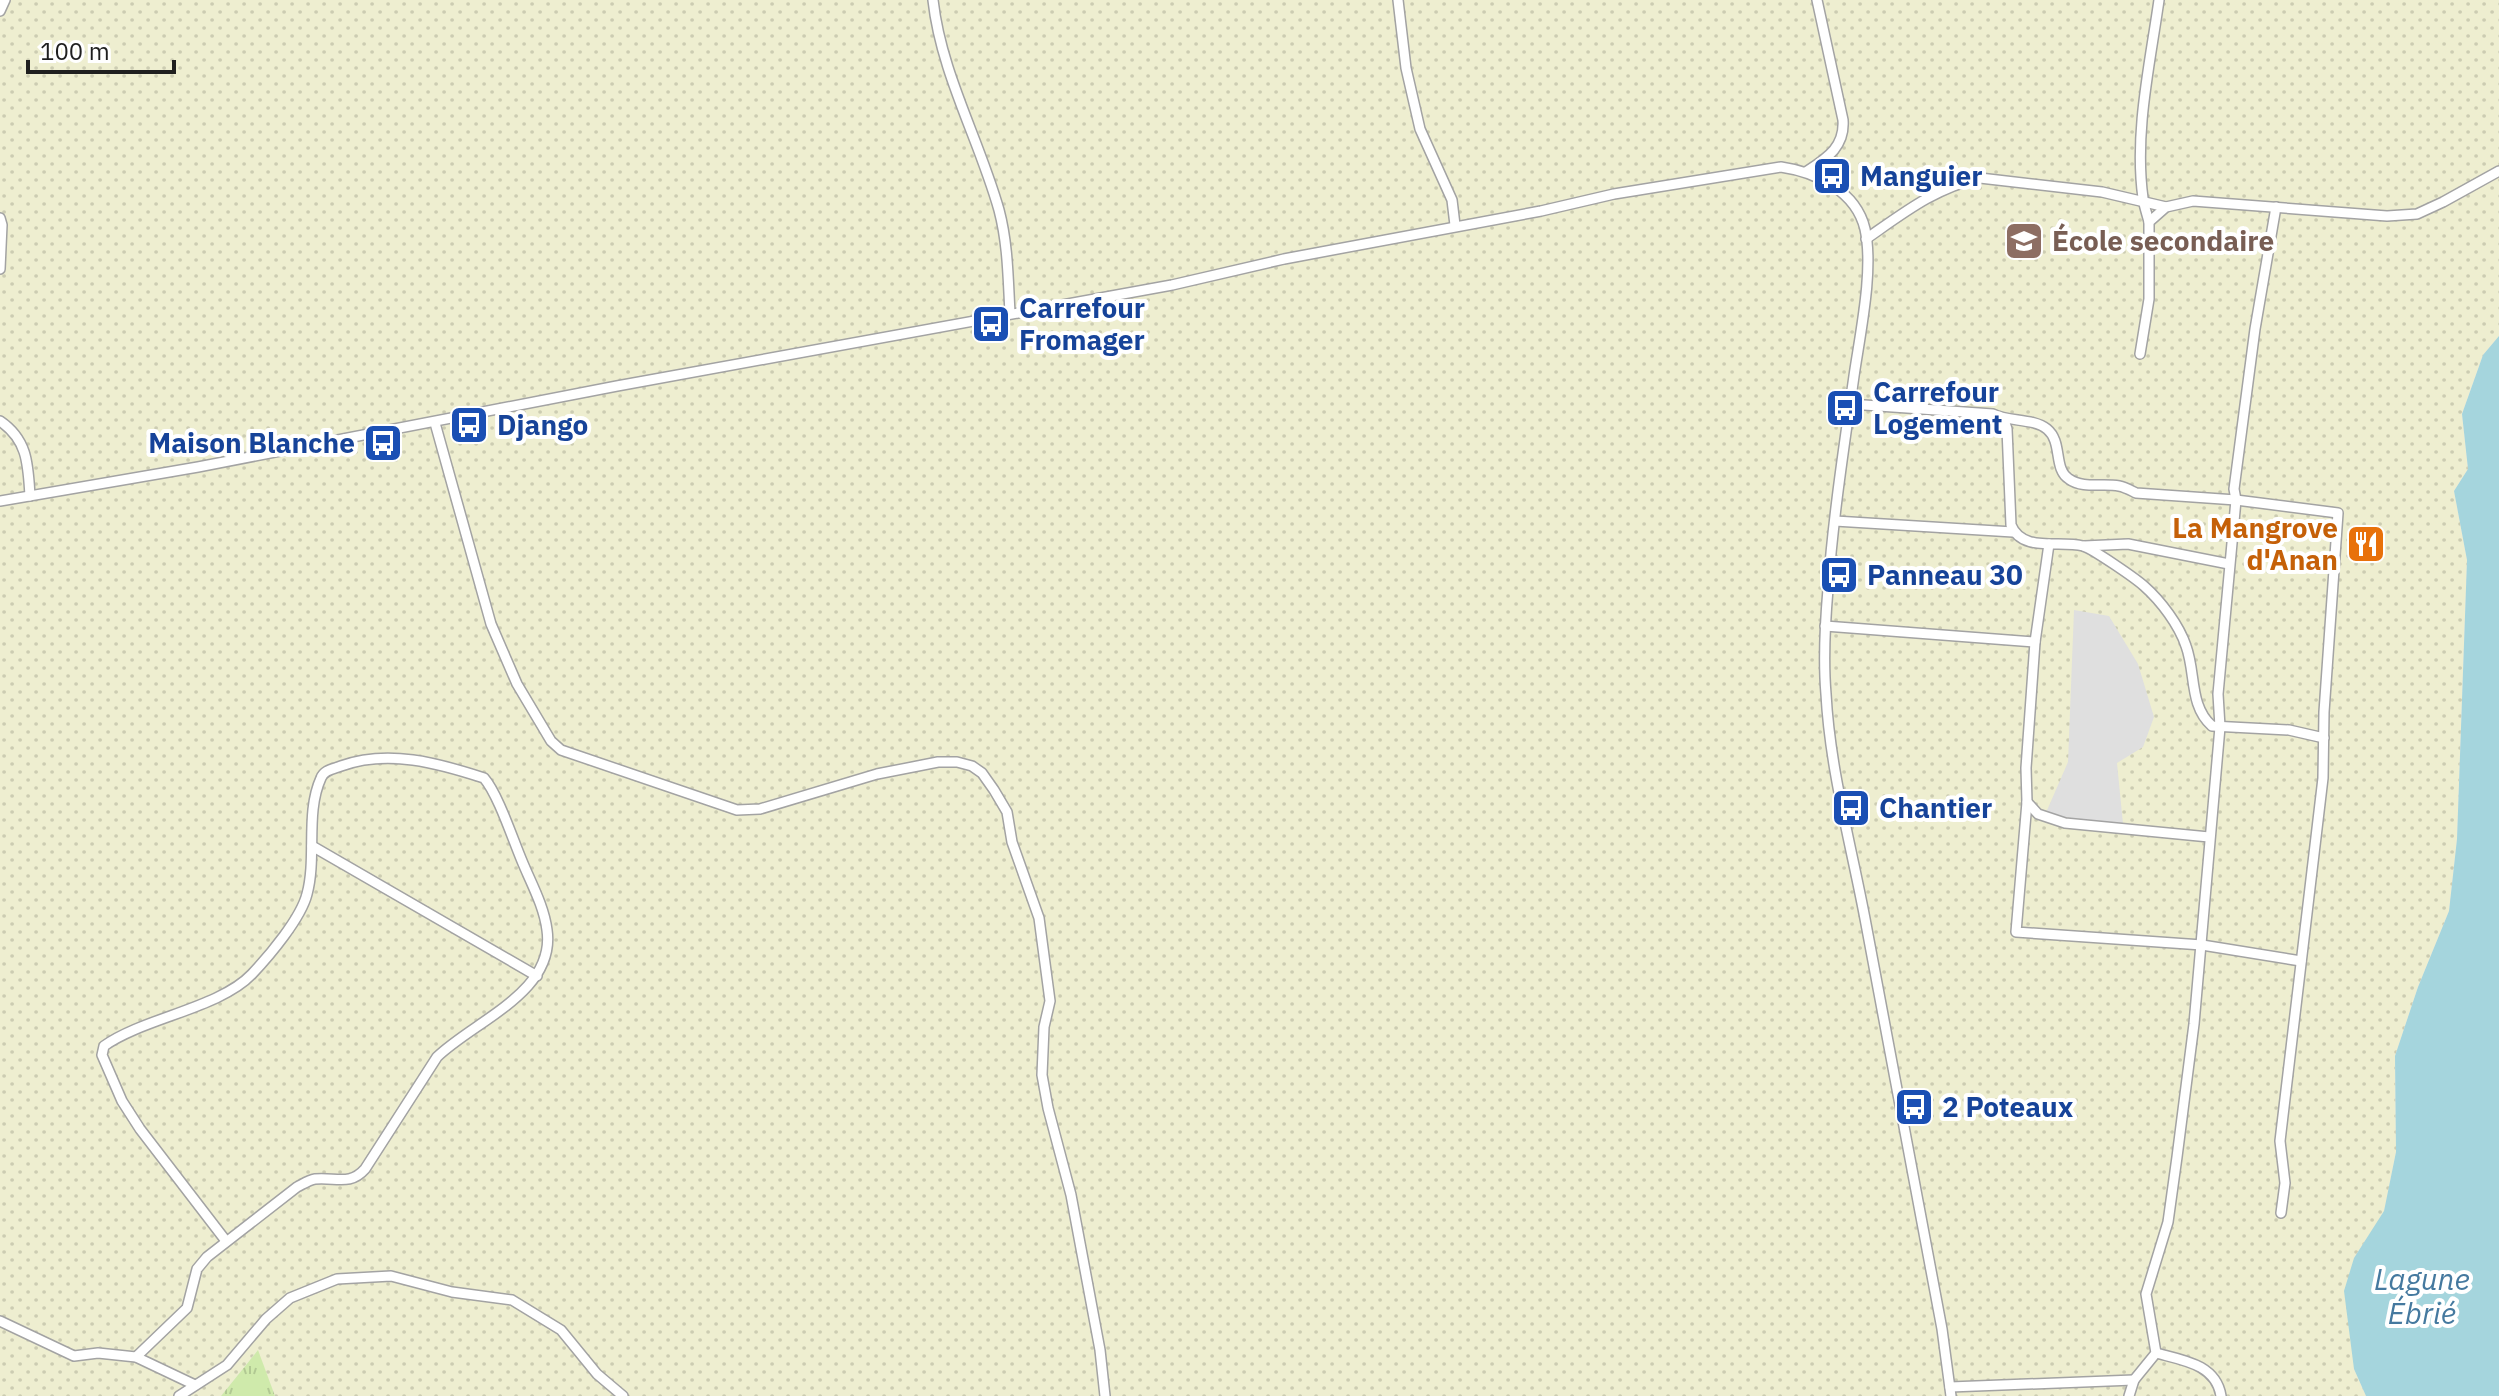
<svg xmlns="http://www.w3.org/2000/svg" width="2499" height="1396" font-family="'IBM Plex Sans',sans-serif">
<style>
.farmland{fill:url(#farmland-dots)}
.grass{fill:url(#grass-tufts)}
.parking{fill:#dfdfdf}
.water{fill:#a5d5dd}
.lines{fill:none;stroke-linecap:round;stroke-linejoin:round}
.minor-casing{stroke:#a3a3a3;stroke-width:12}
.minor{stroke:#fff;stroke-width:9}
.labels{text-anchor:middle;stroke-width:8;stroke-linejoin:round;paint-order:stroke}
.transit-label{font-size:28px;font-weight:bold;fill:#164399;stroke:#fff;text-anchor:start}
.education-label{font-size:28px;font-weight:bold;fill:#785e54;stroke:#fff;text-anchor:start}
.food-label{font-size:28px;font-weight:bold;fill:#c56008;stroke:#fff;text-anchor:end}
.water-label{font-size:30px;font-style:italic;fill:#45799f;stroke:#fff}
</style>
<defs>
<pattern id="farmland-dots" width="8" height="8" patternUnits="userSpaceOnUse" patternTransform="scale(2)"><rect width="8" height="8" fill="#eeeed0"/><path d="M2 2h.1M6 6h.1" fill="none" stroke="#ccccb2" stroke-width="1.8" stroke-linecap="round"/></pattern>
<pattern id="grass-tufts" width="24" height="20" patternUnits="userSpaceOnUse" patternTransform="scale(2)"><rect width="24" height="20" fill="#cfeaab"/><path d="M3 7l-1-3M5 7V3M7 7l1-3M15 17l-1-3M17 17v-4M19 17l1-3" fill="none" stroke="#b1c893"/></pattern>
</defs>
<rect width="100%" height="100%" fill="#f0ebe5"/>
<path class="farmland" d="M0,0H2499V336L2483,355L2462,414L2468,469L2454,491L2467,560L2457,839L2449,911L2418,987L2395,1056L2396,1152L2384,1212L2354,1258V1369L2366,1396H275L257,1351L221,1396H0Z"/>
<path class="grass" d="M258,1350L275,1396H221Z"/>
<path class="parking" d="M2074,610L2109,616L2138,664L2154,717L2143,747L2117,763L2123,824L2045,815L2068,762Z"/>
<path class="water" d="M2499,336V1396H2366L2354,1369L2344,1291L2354,1258L2384,1211L2396,1152L2395,1056L2418,987L2449,911L2457,839L2467,560L2454,491L2468,469L2462,414L2483,355Z"/>
<g class="lines">
<g class="minor-casing">
<g id="minor">
<path d="M933,0C941,73 979,139 999,210C1008,244 1008,278 1010,313"/>
<path d="M1398,0L1406,68L1420,129L1452,200L1455,225"/>
<path d="M0,11L5,0"/>
<path d="M1806,172C1827,158 1845,147 1843,120L1817,0"/>
<path d="M0,218L2,225L0,269"/>
<path d="M2149,222C2147,214 2144,206 2143,198C2134,133 2150,64 2159,0"/>
<path d="M1866,239C1902,214 1936,187 1980,178L2102,192L2166,207"/>
<path d="M2140,354L2149,299V222L2166,207L2193,201L2387,216L2417,214L2443,202L2499,171"/>
<path d="M1850,404L1993,414C2009,422 2033,418 2047,429C2063,442 2053,469 2069,479C2083,489 2103,483 2119,486C2125,487 2130,490 2136,493L2236,500L2338,513L2324,712L2323,778L2280,1141L2285,1183L2281,1213"/>
<path d="M2004,420L2007,429L2011,525C2022,553 2060,540 2083,546C2093,549 2135,578 2144,586C2161,601 2179,625 2186,646C2196,673 2189,706 2212,726L2289,730L2324,738"/>
<path d="M0,421C28,440 28,465 30,496"/>
<path d="M435,423L491,624L517,684L551,741L561,750L737,810L760,809L877,774L938,762H957L972,766L982,773L994,790L1007,812L1012,842L1039,918L1050,1001L1044,1027L1042,1075L1048,1108L1071,1195L1100,1350L1105,1396"/>
<path d="M0,501L198,467L617,386L1172,285L1284,259L1541,211L1614,194L1781,167C1816,172 1856,191 1865,229C1874,270 1860,334 1854,376C1844,447 1833,518 1828,589C1825,624 1823,659 1826,694C1830,771 1852,848 1866,924C1891,1059 1916,1194 1942,1329L1951,1396"/>
<path d="M1835,521L2013,532"/>
<path d="M2049,544L2035,642L2026,768L2027,802L2016,932L2202,945L2301,961"/>
<path d="M2084,546L2128,544L2229,564"/>
<path d="M1825,626L2035,642"/>
<path d="M2027,802L2038,814L2065,823L2209,837"/>
<path d="M312,846L537,976"/>
<path d="M0,1321L74,1356L98,1353L136,1357L195,1385"/>
<path d="M2156,1353C2182,1360 2216,1364 2221,1396"/>
<path d="M136,1357L187,1308L197,1269L207,1257L297,1187C303,1184 309,1180 315,1179C336,1177 350,1186 365,1169L437,1057C474,1021 556,992 547,930C544,906 531,883 522,861C513,840 498,794 484,778C438,763 388,749 341,766C333,769 324,770 321,778C305,813 317,857 307,894C301,918 270,955 252,974C220,1008 143,1018 104,1046L102,1055L122,1101L140,1129L226,1241"/>
<path d="M1950,1387L2134,1380"/>
<path d="M179,1396L227,1365L266,1319L290,1298L337,1279L391,1276L452,1292L512,1300L561,1330L597,1374L623,1396"/>
<path d="M2129,1396L2134,1380L2156,1353L2146,1294L2168,1222L2177,1157L2194,1024L2220,727L2218,694L2236,500L2234,489L2255,329L2276,207"/>
</g>
</g>
<use href="#minor" class="minor"/>
</g>
<defs>
<g id="bus-square" transform="scale(2)"><rect x="-9" y="-9" width="18" height="18" rx="4" fill="#1a4fb4" stroke="#fff"/><path d="M-5-6H5V4H4V6H2V4H-2V6H-4V4H-5ZM-3.5-4V0h7V-4ZM-3.5 1.2v1.5H-2V1.2ZM2 1.2v1.5H3.5V1.2Z" fill="#fff"/></g>
<g id="school-square" transform="scale(2)"><rect x="-9" y="-9" width="18" height="18" rx="4" fill="#8d6e63" stroke="#fff"/><path d="M0-5L7-2L0 1L-7-2ZM-4 1L0 2.5L4 1V4Q0 6-4 4Z" fill="#fff"/></g>
<g id="restaurant-square" transform="scale(2)"><rect x="-9" y="-9" width="18" height="18" rx="4" fill="#e8710a" stroke="#fff"/><path d="M-5-6h1v4h1v-4h1v4h1v-4h1v5L-1.5 .5V6h-2V.5L-5-1ZM5-6V6H3V1.5H1.5Q1.5-4 5-6Z" fill="#fff"/></g>
</defs>
<g fill-rule="evenodd">
<use href="#bus-square" x="1832" y="176"/>
<use href="#school-square" x="2024" y="241"/>
<use href="#bus-square" x="991" y="324"/>
<use href="#bus-square" x="1845" y="408"/>
<use href="#bus-square" x="469" y="425"/>
<use href="#bus-square" x="383" y="443"/>
<use href="#restaurant-square" x="2366" y="544"/>
<use href="#bus-square" x="1839" y="575"/>
<use href="#bus-square" x="1851" y="808"/>
<use href="#bus-square" x="1914" y="1107"/>
</g>
<g class="labels">
<g class="transit-label">
<text x="1860" y="186">Manguier</text>
<text x="1019" y="318">Carrefour<tspan x="1019" dy="32">Fromager</tspan></text>
<text x="1873" y="402">Carrefour<tspan x="1873" dy="32">Logement</tspan></text>
<text x="497" y="435">Django</text>
<text x="355" y="453" text-anchor="end">Maison Blanche</text>
<text x="1867" y="585">Panneau 30</text>
<text x="1879" y="818">Chantier</text>
<text x="1942" y="1117">2 Poteaux</text>
</g>
<g class="education-label">
<text x="2052" y="251">École secondaire</text>
</g>
<g class="food-label">
<text x="2338" y="538">La Mangrove<tspan x="2338" dy="32">d'Anan</tspan></text>
</g>
<g class="water-label">
<text x="2422" y="1290">Lagune<tspan x="2422" dy="34">Ébrié</tspan></text>
</g>
</g>
<path d="M28 60v12h146v-12" fill="none" stroke="#1f1f1f" stroke-width="4"/>
<text x="40" y="60" font-size="24" fill="#1f1f1f" stroke="#ffffff" stroke-width="6" paint-order="stroke">100 m</text>
</svg>
